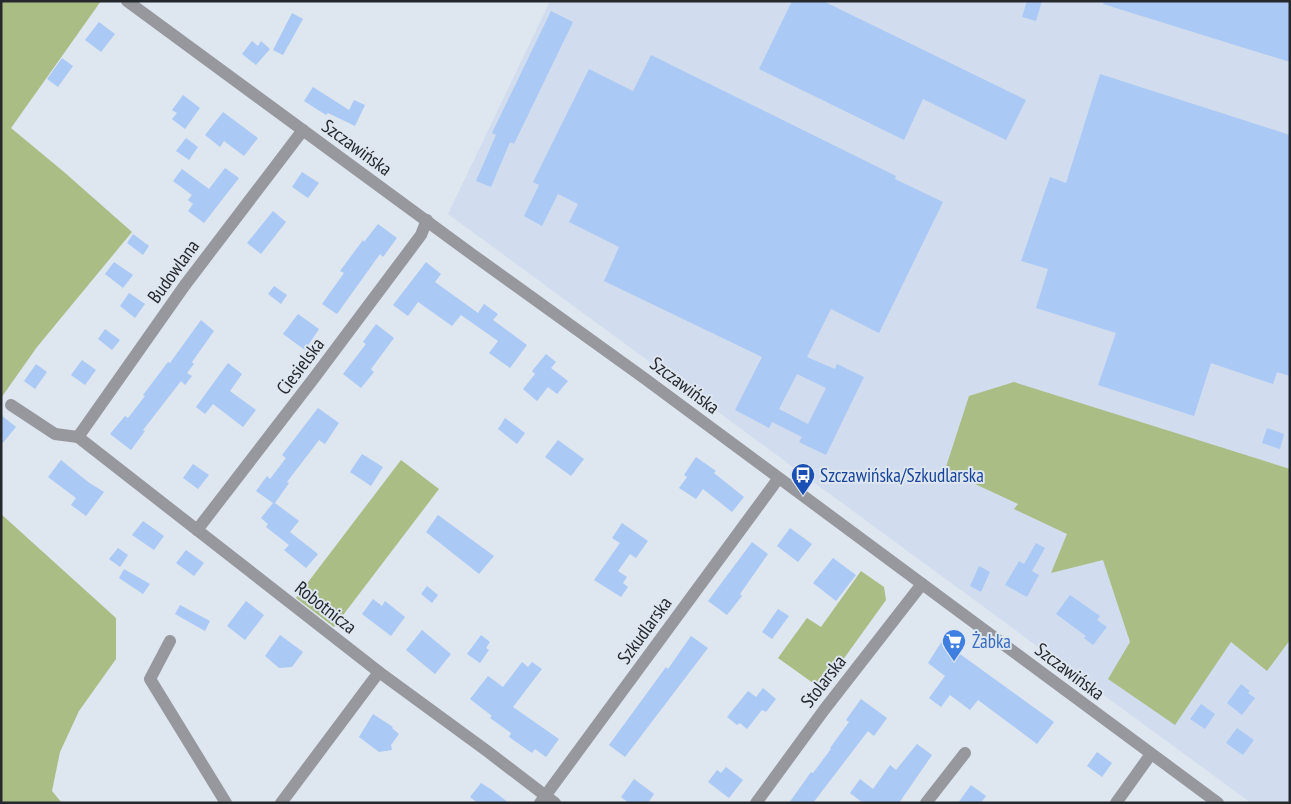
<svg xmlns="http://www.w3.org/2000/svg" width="1291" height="804" font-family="'PT Sans Narrow',sans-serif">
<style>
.built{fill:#d1ddee}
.green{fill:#aabd85}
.building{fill:#aac9f5;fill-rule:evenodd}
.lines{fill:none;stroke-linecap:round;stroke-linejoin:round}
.minor{stroke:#96989d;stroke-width:12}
.tertiary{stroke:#96989d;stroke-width:12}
.labels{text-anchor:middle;stroke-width:4;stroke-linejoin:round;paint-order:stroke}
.street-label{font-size:19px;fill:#25282c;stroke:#dee6f0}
.transit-label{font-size:19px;fill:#164399;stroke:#dee6f0;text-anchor:start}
.shop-label{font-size:19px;fill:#366cbe;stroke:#dee6f0;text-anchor:start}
</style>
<rect width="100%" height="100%" fill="#dee6f0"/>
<path class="built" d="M550,1H1290V803H1251L448,214Z"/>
<g class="green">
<path d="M1,1H101L11,128L64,172L132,232L37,347L1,398Z"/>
<path d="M1014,382L1290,469V640L1267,671L1231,642L1175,725L1108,679L1130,642L1103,560L1051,573L1067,534L1014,509L1018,504L945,470L969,396Z"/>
<path d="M401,460L439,489L334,627L296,598Z"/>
<path d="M1,514L116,618V659L79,711L60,752L52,791L62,803H1Z"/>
<path d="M861,571L884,587L886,600L827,682L813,683L778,658L807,618L821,627Z"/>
</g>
<g class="building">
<path d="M792,1H823L1026,100L1006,140L923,99L904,140L759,69Z"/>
<path d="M1027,1H1042L1036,21L1022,17Z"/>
<path d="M1104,1H1290V62L1103,4Z"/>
<path d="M551,11L573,22L514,144L510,142L491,187L476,181L496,135L492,133Z"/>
<path d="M292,13L303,19L283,55L273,50Z"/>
<path d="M99,22L115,34L101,52L85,40Z"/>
<path d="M252,41L258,46L261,41L270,49L256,65L242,54Z"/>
<path d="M651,55L896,176L895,179L943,202L879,333L831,309L807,357L835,369L837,364L864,377L826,455L799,442L802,437L772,422L769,428L735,410L762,357L604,281L619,247L569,222L578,204L558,194L542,226L524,216L539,185L533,182L589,69L633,91ZM797,374L826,388L808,424L779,409Z"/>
<path d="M62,58L73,66L58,87L47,79Z"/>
<path d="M1100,74L1290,135V376L1277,372L1273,384L1211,363L1194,416L1098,385L1116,333L1036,308L1048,269L1021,261L1050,177L1066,183Z"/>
<path d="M313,87L349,110L354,100L365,105L355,126L328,113L326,115L304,101Z"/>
<path d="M183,95L200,108L185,129L172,119L177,113L172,110Z"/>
<path d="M223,112L258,138L244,156L224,141L220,147L205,135Z"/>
<path d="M186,138L198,147L189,160L176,151Z"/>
<path d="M225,168L239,178L204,223L188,211L193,204L188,200L192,195L173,181L182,169L209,189Z"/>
<path d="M302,172L319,183L308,198L292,187Z"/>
<path d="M273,211L286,222L261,254L247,243Z"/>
<path d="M378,224L397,238L383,257L380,254L337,314L322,304L344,273L340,271L363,240L364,242Z"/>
<path d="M133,234L149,246L143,255L127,243Z"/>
<path d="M114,262L133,275L123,288L105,274Z"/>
<path d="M426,262L441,274L435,282L478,313L484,304L498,314L493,320L527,345L510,368L489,353L498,341L461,315L452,326L418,302L408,316L393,305Z"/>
<path d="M274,286L287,295L281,304L268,294Z"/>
<path d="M129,293L145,304L135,318L120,306Z"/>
<path d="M298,314L319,329L305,350L283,334Z"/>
<path d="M201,320L214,331L192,362L194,364L187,373L192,376L185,385L181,381L143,430L145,431L131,450L110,434L125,416L128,418L145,396L143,395L168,362L170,363Z"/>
<path d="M376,324L394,338L371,369L374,372L361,388L343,374L366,344L363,342Z"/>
<path d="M105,329L120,340L112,350L98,339Z"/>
<path d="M546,354L556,362L551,368L568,381L557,394L548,387L537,401L523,389L535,374L532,371Z"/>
<path d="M82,360L96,370L85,385L71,375Z"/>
<path d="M228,363L242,374L230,391L256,410L243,427L213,404L205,414L196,407Z"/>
<path d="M36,364L47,372L35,389L24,381Z"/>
<path d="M318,408L339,423L325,444L319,440L287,482L289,483L275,503L299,521L290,532L318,554L306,568L284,550L289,545L266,527L268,524L261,518L273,503L256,491L267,476L270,479L286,458L282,455Z"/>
<path d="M1,415L16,427L1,445Z"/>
<path d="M505,418L525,433L517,444L498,429Z"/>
<path d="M1267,428L1284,434L1280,449L1262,443Z"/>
<path d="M558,440L584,459L571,476L545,457Z"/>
<path d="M362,454L383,467L371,486L350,472Z"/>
<path d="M696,457L716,471L714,473L744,497L732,512L703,489L696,499L679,488L687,477L684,475Z"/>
<path d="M61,460L88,482L104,492L86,516L71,505L76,498L48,477Z"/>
<path d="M193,464L209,475L198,489L183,478Z"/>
<path d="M438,515L494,556L479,574L426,532Z"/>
<path d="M143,521L164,536L154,550L132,535Z"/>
<path d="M622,523L648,541L636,558L630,554L618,571L627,577L623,583L628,587L621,597L594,580L620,543L612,538Z"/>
<path d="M790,528L812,544L798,562L777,546Z"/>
<path d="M752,542L768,554L740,594L742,596L727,615L708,601Z"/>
<path d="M1036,543L1045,548L1032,571L1039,575L1027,597L1005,585L1019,561L1024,564Z"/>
<path d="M118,548L128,555L120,567L109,559Z"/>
<path d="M186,550L204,563L194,576L176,563Z"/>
<path d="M833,558L856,575L836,601L813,583Z"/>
<path d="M979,566L990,572L981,592L970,586Z"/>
<path d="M124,569L150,584L143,594L119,578Z"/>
<path d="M427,586L438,595L432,603L421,594Z"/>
<path d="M1070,595L1100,616L1097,620L1107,627L1093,645L1084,638L1086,636L1056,614Z"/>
<path d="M373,599L382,606L385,601L405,617L391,636L362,614Z"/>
<path d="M246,601L264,615L245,640L227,626Z"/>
<path d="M180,605L210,621L205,631L175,614Z"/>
<path d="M778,609L789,616L772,639L762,632Z"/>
<path d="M422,630L451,654L435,674L406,650Z"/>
<path d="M280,635L303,652L292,667L279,668L265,656Z"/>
<path d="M481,635L490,642L486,648L489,650L480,663L467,654Z"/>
<path d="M691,636L708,648L625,757L609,745L666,667L668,669Z"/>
<path d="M942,641L1054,722L1037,744L978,700L970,710L950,695L941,707L929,698L945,676L928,663Z"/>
<path d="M522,662L528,667L532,662L542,669L513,707L559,739L546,757L535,749L532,753L509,737L511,733L490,718L492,716L470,699L488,676L503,687Z"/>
<path d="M1241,684L1250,691L1248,693L1255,698L1242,715L1227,703Z"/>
<path d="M763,688L776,699L766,712L762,710L747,729L740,723L737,725L727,717L748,691L756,697Z"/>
<path d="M861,699L887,718L874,736L868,731L813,803H789L811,772L813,773L831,749L830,748L849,722L846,720Z"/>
<path d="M1201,704L1215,714L1205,729L1190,719Z"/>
<path d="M373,714L393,727L392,728L399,734L391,745L392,750L379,752L359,737Z"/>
<path d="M1237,728L1254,740L1243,755L1226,743Z"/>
<path d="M917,744L932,755L899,803H863L850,793L860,779L873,789L890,765L896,770Z"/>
<path d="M1097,752L1112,763L1102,777L1087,766Z"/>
<path d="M726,767L743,780L729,798L708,782L717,770L721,773Z"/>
<path d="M634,779L654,794L648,803H629L621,797Z"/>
<path d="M481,783L492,790L509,803H478L470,797Z"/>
<path d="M971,785L986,796L981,803H958Z"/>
</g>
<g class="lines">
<g class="minor">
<path d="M11,405L55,434L78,437"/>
<path d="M78,437L379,672L487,751L555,803"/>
<path d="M78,437L185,285L303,130"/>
<path d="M197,530L314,378L421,235L427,220"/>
<path d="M170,641L150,679L226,803"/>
<path d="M281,803L379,672"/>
<path d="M540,803L778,479"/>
<path d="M756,803L824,710L922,584"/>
<path d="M926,803L965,753"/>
<path d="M1116,803L1151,754"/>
</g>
<path class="tertiary" d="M127,1L473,255L644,378L1218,803"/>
</g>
<defs>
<g id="bus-pin" transform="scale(1.25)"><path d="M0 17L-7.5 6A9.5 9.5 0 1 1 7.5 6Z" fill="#1a4fb4" stroke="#dee6f0"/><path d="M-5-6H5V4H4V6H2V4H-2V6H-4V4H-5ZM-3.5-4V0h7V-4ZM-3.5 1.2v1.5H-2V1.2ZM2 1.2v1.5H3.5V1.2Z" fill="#fff"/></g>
<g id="supermarket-pin" transform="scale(1.25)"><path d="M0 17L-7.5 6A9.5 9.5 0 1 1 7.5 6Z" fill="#3f7fe0" stroke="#dee6f0"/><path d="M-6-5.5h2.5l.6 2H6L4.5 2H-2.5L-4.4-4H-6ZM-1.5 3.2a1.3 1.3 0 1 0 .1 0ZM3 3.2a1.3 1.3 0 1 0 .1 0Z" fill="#fff"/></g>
</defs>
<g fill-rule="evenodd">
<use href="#bus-pin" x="803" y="475"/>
<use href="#supermarket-pin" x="954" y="641"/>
</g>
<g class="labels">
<g class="street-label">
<text transform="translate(357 147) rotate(36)" y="7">Szczawińska</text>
<text transform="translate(173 271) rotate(-54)" y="7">Budowlana</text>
<text transform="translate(300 366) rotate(-53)" y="7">Ciesielska</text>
<text transform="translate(685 385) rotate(37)" y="7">Szczawińska</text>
<text transform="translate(326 607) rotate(38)" y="7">Robotnicza</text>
<text transform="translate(644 630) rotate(-54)" y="7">Szkudlarska</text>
<text transform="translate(1070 671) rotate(37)" y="7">Szczawińska</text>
<text transform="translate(823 681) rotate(-52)" y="7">Stolarska</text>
</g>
<g class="transit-label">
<text x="820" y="482">Szczawińska/Szkudlarska</text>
</g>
<g class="shop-label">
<text x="972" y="648">Żabka</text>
</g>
</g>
<rect width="1291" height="804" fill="none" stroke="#25282c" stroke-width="5"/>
</svg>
